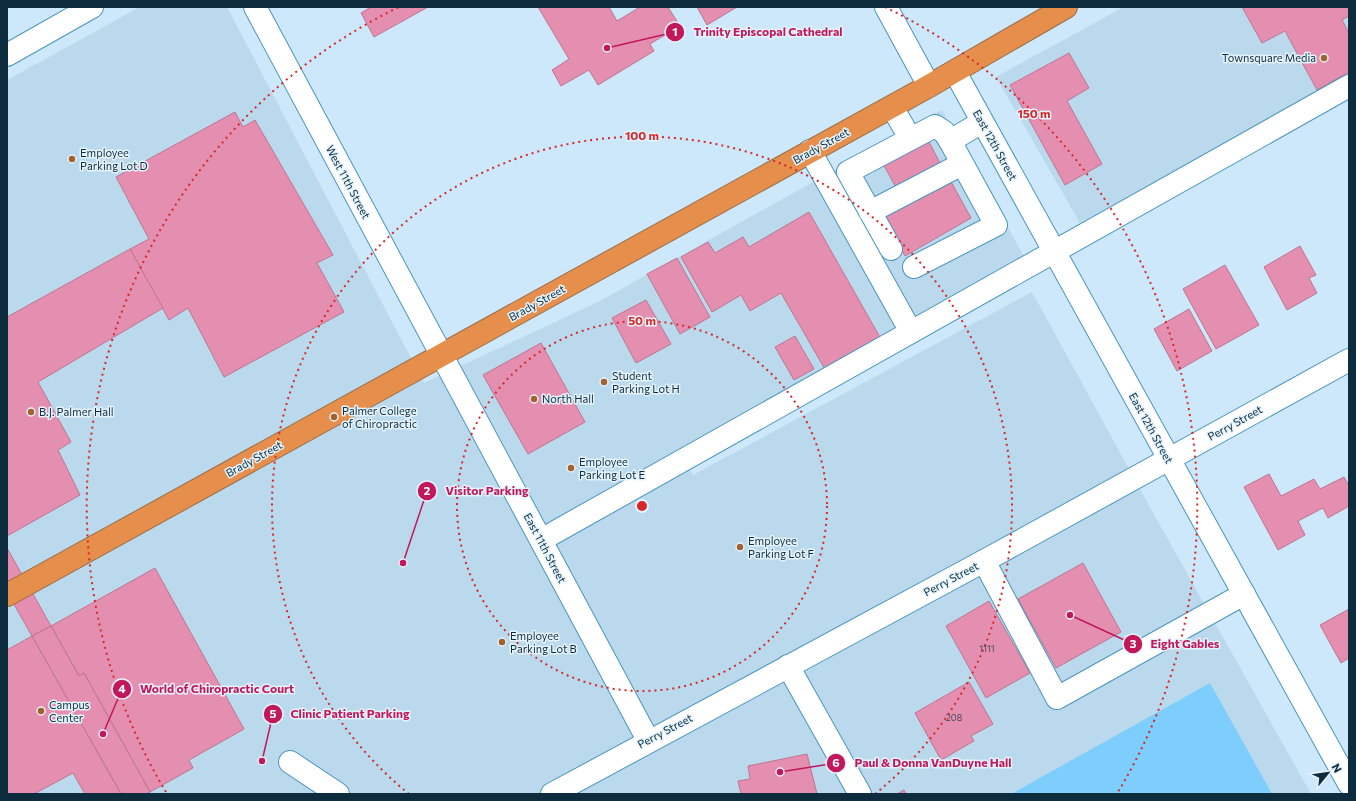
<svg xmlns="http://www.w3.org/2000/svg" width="1356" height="801" font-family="Commissioner,sans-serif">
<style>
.built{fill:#bad9ec}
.green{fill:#7dcefc}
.building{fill:#e58fb0;stroke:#bd7590}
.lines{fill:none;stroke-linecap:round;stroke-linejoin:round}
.minor-casing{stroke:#4b95be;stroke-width:24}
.highway-casing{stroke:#9a6d47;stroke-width:24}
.minor{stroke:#fff;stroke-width:22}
.highway{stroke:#e68f4c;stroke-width:22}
.ring{fill:none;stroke:#d62828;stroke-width:2;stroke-dasharray:2 4}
.poi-dot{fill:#a3612e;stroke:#e5f3fc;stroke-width:1.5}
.labels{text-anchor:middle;stroke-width:3;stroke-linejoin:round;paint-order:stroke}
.number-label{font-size:9px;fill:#43465a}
.poi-label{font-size:11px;fill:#0d2d3e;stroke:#e5f3fc;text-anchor:start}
.street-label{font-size:11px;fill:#0d2d3e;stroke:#e5f3fc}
.centre{fill:#d62828;stroke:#e5f3fc;stroke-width:2}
.ring-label{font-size:12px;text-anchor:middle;font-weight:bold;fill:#d62828;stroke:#e5f3fc;stroke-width:3;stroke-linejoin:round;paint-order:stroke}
.leader{fill:none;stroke:#c2185b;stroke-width:1.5}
.callout-dot{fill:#c2185b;stroke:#e5f3fc;stroke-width:1.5}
.mark-label{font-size:12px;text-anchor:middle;font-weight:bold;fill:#fff}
.callout-label{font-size:12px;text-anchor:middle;font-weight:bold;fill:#c2185b;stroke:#e5f3fc;stroke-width:3;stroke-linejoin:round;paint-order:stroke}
</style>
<rect width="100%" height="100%" fill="#cce8fa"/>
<g class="built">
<path d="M140,7H227L424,383L598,302L942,110L1025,258L680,452L693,475L1032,292L1152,511L1311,794H7V80Z"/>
<path d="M1124,7H1349V73L1080,223L996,77Z"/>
</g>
<path class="green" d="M1210,683L1272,794H1011Z"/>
<g class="building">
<path d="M371,7H428L374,37L361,13Z"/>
<path d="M538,7H609L617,21L640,7H668L680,26L650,44L654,51L598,85L589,70L561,86L552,70L569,59Z"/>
<path d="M697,7H737L707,25Z"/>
<path d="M1242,7H1349V16L1342,20L1349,33V72L1317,90L1285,31L1262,43Z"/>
<path d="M1069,53L1089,88L1067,101L1102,164L1065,185L1010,85Z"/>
<path d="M235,112L243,127L255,120L333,255L317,263L344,312L224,377L188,308L169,320L130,249L149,239L116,177Z"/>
<path d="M927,138L942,167L898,191L882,162Z"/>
<path d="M949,178L971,218L905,256L882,215Z"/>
<path d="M809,212L881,339L826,371L781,293L750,311L741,295L712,312L681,257L708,242L715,253L743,237L749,247Z"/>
<path d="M1300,246L1316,275L1309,278L1317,293L1287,310L1264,267Z"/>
<path d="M130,249L163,308L38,382L71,442L58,450L80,495L7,536V317Z"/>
<path d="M677,258L710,317L680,334L647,274Z"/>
<path d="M1225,265L1259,325L1216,349L1183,289Z"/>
<path d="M646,300L671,344L636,363L612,318Z"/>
<path d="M1189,309L1212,351L1177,371L1154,329Z"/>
<path d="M795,336L814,369L794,380L775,347Z"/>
<path d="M541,343L585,422L528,454L483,375Z"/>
<path d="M1269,474L1281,496L1314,479L1320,489L1344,477L1349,486V506L1328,518L1323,508L1298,521L1305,535L1278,550L1244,487Z"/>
<path d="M7,548L51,626L32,636L7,592Z"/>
<path d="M1083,563L1121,632L1056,668L1018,599Z"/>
<path d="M155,568L244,729L189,760L193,768L150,792L84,673L79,676L51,626Z"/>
<path d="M989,601L1030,673L986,698L946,626Z"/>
<path d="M1349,609V658L1341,663L1320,625Z"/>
<path d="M51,626L79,676L84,673L150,792L146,794H121L32,636Z"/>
<path d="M32,636L121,794H85L73,773L34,794H7V650Z"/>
<path d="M969,682L993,724L971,736L974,741L941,760L915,713Z"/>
<path d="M807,754L817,794H741L738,781L750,779L748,766Z"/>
<path d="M904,790L906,794H897Z"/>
</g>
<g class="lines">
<g class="minor-casing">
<g id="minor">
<path d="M255,7L648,740"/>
<path d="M886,7L929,86"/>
<path d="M7,55L92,7"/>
<path d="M955,72L1349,784"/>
<path d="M892,107L910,138"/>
<path d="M810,151L911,332"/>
<path d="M870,212L962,164"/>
<path d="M891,249L848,172L935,126L944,132L950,141L982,122"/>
<path d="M914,267L996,225L950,141"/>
<path d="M541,540L1349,86"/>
<path d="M984,561L1057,698L1244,594"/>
<path d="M788,666L860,794"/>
<path d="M290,762L338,794"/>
<path d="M552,794L984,561L1349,360"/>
</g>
</g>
<g class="highway-casing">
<path id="highway" d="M7,595L929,86L1066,7"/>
</g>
<use href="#minor" class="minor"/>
<use href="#highway" class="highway"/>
</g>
<g class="ring">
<circle cx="642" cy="506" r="185"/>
<path d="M409 794A370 370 0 1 1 875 794"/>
<path d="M166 792A555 555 0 0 1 399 7M885 7A555 555 0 0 1 1118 792"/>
</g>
<g class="poi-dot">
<circle cx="1324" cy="58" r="4"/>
<circle cx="72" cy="159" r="4"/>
<circle cx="604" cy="382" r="4"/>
<circle cx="534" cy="399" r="4"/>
<circle cx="31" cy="412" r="4"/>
<circle cx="334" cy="417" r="4"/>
<circle cx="571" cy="468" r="4"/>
<circle cx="740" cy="547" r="4"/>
<circle cx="502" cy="642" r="4"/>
<circle cx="41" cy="711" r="4"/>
</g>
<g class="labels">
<g class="number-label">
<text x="987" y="652">1111</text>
<text x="954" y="721">208</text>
</g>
<g class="poi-label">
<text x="1316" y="62" text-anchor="end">Townsquare Media</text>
<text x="80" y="157">Employee<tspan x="80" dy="13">Parking Lot D</tspan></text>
<text x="612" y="380">Student<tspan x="612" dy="13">Parking Lot H</tspan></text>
<text x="542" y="403">North Hall</text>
<text x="342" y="415">Palmer College<tspan x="342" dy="13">of Chiropractic</tspan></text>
<text x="39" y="416">B.J. Palmer Hall</text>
<text x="579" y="466">Employee<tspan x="579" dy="13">Parking Lot E</tspan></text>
<text x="748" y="545">Employee<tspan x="748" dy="13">Parking Lot F</tspan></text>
<text x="510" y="640">Employee<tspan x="510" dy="13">Parking Lot B</tspan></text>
<text x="49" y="709">Campus<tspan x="49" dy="13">Center</tspan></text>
</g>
<g class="street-label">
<text transform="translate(995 145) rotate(61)" y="4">East 12th Street</text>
<text transform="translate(821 146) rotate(-29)" y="4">Brady Street</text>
<text transform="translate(348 182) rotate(62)" y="4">West 11th Street</text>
<text transform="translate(537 303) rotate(-29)" y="4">Brady Street</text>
<text transform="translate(1235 423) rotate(-29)" y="4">Perry Street</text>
<text transform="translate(1151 428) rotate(61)" y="4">East 12th Street</text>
<text transform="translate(254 459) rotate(-29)" y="4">Brady Street</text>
<text transform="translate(545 548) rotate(62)" y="4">East 11th Street</text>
<text transform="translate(951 579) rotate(-28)" y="4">Perry Street</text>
<text transform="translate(665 731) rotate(-28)" y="4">Perry Street</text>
</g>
</g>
<circle cx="642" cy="506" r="6" class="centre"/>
<g class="ring-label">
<text x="1034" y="118">150 m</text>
<text x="642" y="140">100 m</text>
<text x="642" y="325">50 m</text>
</g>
<path class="leader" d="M607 48L675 32M403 563L427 491M1070 615L1133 644M103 734L122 689M262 761L273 714M780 772L836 763"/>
<g class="callout-dot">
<circle cx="607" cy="48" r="4"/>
<circle cx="403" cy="563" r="4"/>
<circle cx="1070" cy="615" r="4"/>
<circle cx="103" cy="734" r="4"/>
<circle cx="262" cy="761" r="4"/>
<circle cx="780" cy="772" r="4"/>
<circle cx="675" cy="32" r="10"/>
<circle cx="427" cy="491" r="10"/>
<circle cx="1133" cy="644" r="10"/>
<circle cx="122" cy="689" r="10"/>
<circle cx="273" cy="714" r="10"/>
<circle cx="836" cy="763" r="10"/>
</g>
<g class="mark-label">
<text x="675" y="36">1</text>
<text x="427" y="495">2</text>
<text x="1133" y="648">3</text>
<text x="122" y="693">4</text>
<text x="273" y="718">5</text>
<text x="836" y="767">6</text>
</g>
<g class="callout-label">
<text x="768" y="36">Trinity Episcopal Cathedral</text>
<text x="487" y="495">Visitor Parking</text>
<text x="1185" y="648">Eight Gables</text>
<text x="217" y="693">World of Chiropractic Court</text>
<text x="350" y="718">Clinic Patient Parking</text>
<text x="933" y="767">Paul &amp; Donna VanDuyne Hall</text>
</g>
<rect width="1356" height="801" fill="none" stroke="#0d2d3e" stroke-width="16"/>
<g transform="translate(1328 773) rotate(61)" stroke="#e5f3fc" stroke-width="3" paint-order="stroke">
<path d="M0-3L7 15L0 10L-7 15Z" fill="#0d2d3e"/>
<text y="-6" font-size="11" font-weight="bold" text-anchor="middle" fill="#0d2d3e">N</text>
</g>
</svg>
